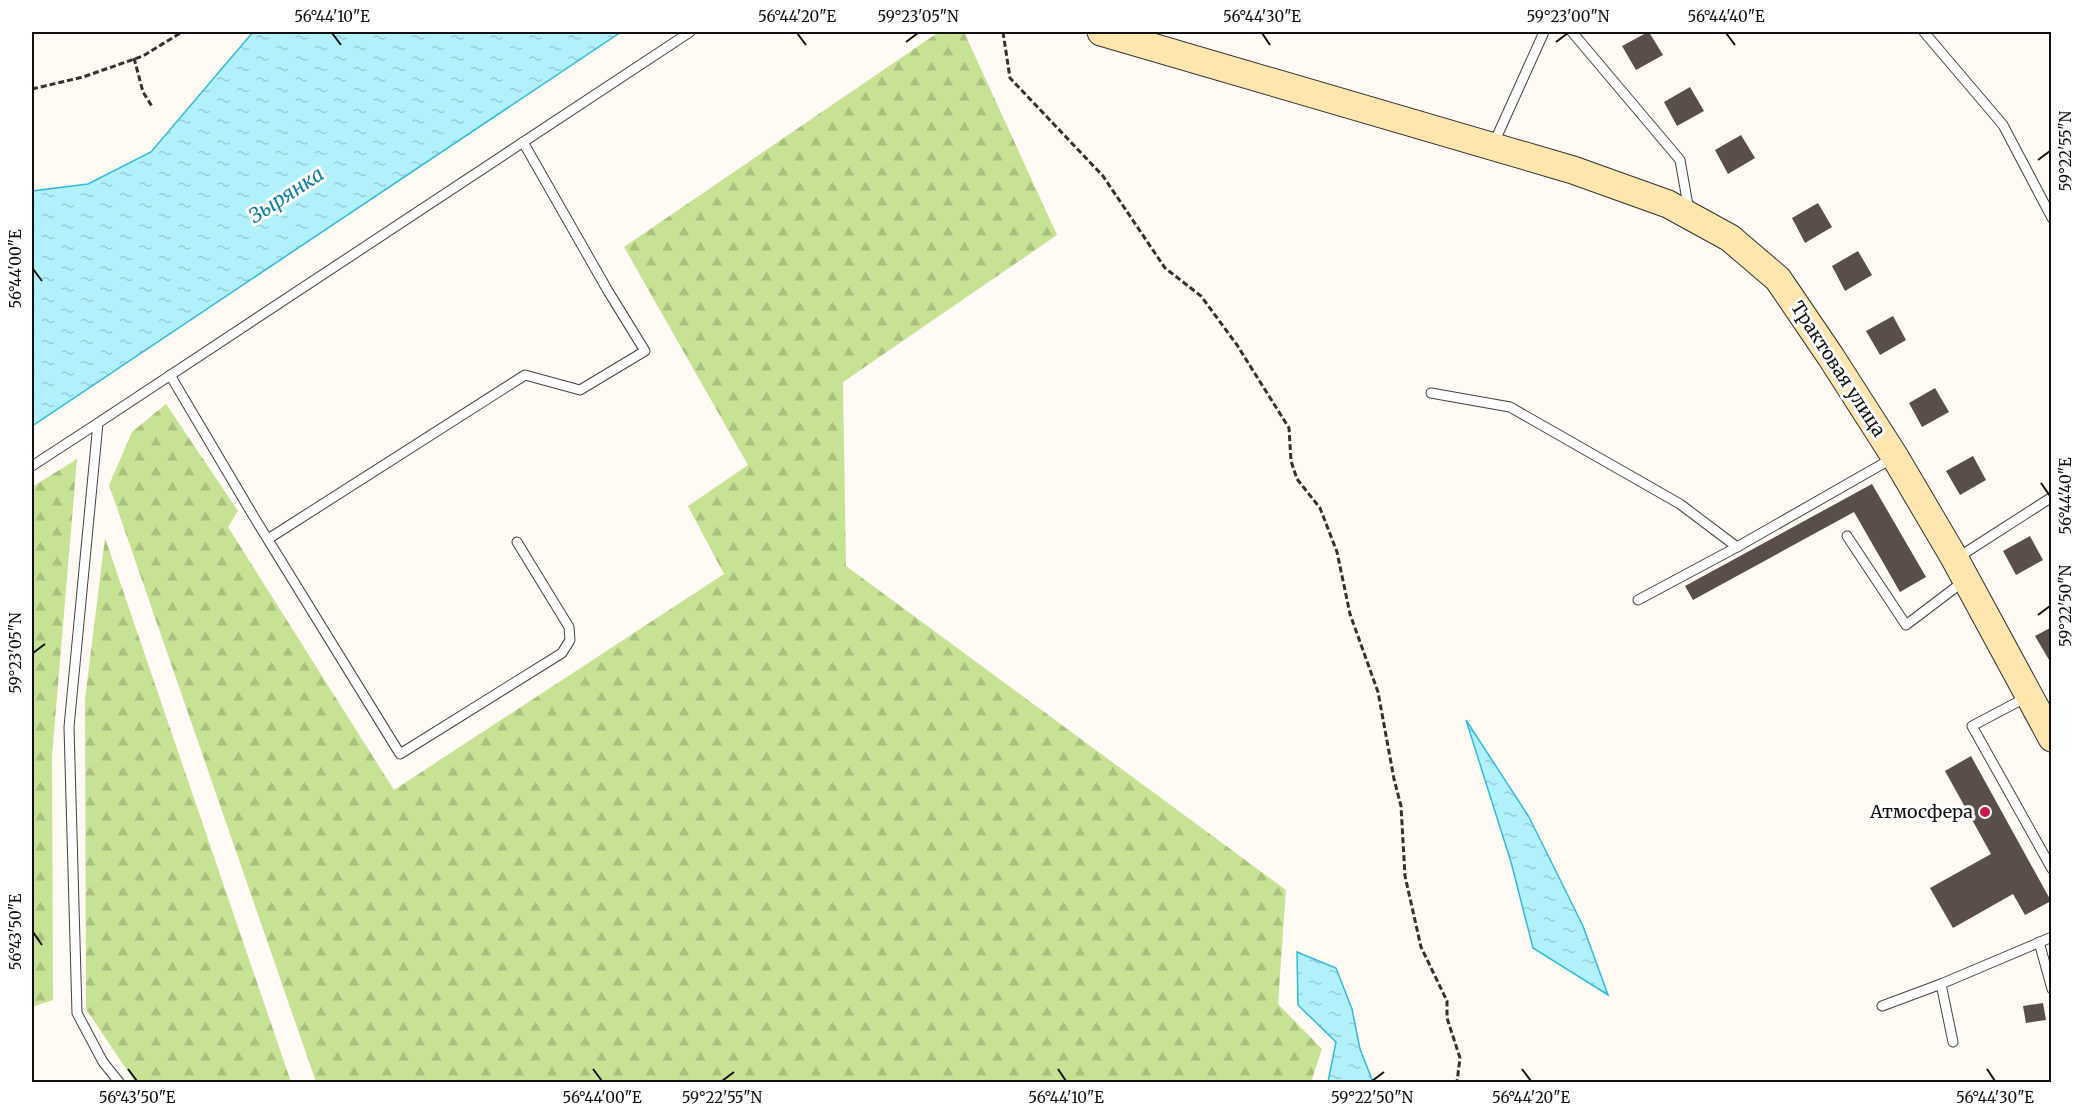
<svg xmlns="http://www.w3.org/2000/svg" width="2083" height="1114" font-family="Merriweather,serif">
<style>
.forest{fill:url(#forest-firs)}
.water{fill:url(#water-ripples);stroke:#31bbdb;stroke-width:1.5}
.building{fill:#5a4e4b}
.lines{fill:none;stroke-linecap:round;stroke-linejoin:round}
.lane-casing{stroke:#434343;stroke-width:11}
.secondary-casing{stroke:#323232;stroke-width:29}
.path{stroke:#323232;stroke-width:3;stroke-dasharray:6 3;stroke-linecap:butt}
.lane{stroke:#fff;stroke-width:9}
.secondary{stroke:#ffe5ae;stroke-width:27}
.ticks{fill:none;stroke:#101010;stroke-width:2}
.poi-dot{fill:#cf1948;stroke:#fff;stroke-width:2}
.labels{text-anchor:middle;stroke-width:6;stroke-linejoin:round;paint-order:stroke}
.street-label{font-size:18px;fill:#101010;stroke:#fff}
.poi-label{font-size:18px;fill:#101010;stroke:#fff;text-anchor:end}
.water-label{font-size:20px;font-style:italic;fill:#0c7fa0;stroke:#fff}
.neatline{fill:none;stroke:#101010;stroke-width:2}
.ticks-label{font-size:15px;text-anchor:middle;fill:#101010}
</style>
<defs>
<pattern id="forest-firs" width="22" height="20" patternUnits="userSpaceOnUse" patternTransform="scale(1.5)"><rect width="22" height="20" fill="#c7e195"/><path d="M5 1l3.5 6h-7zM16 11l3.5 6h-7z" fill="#aac07f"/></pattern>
<pattern id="water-ripples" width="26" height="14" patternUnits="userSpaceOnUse" patternTransform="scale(1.5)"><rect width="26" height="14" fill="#b2f0fc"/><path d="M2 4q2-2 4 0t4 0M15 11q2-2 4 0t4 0" fill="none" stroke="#98cdd7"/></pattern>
</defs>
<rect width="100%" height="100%" fill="#fffaf3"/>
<g class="forest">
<path d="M939,32H964L1057,235L843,382L846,566L1286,890L1278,1004L1322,1049L1311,1082H316L109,485L132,432L166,404L238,511L228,527L394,790L724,574L688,506L748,465L624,247Z"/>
<path d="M77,459L52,756L53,1000L32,1007V487Z"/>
<path d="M105,538L291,1082H135L86,1009L85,699Z"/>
</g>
<g class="water">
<path d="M253,32H621L32,426V191L88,184L151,152Z"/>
<path d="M1466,720L1529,817L1583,926L1608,995L1533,948L1511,862Z"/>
<path d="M1297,952L1336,968L1352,1009L1360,1049L1373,1082H1328L1336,1042L1298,1005Z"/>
</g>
<g class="building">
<path d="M1648,32H1649L1663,55L1636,70L1622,46Z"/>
<path d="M1690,87L1704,111L1677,126L1664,102Z"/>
<path d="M1741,135L1755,158L1728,174L1715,150Z"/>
<path d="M1818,203L1832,227L1805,243L1792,218Z"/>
<path d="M1858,251L1872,275L1845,291L1832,266Z"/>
<path d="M1893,316L1906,340L1880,355L1866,331Z"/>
<path d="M1935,388L1949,412L1922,427L1909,403Z"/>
<path d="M1973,456L1986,480L1960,495L1946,471Z"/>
<path d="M1872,484L1926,577L1900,592L1854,512L1693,600L1685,586Z"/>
<path d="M2030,536L2043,560L2016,575L2003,551Z"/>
<path d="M2052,627V665L2035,636Z"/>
<path d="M1971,756L2051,901L2025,915L2013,894L1953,928L1930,888L1991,854L1945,771Z"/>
<path d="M2043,1003L2046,1020L2026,1023L2023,1006Z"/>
</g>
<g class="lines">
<g class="lane-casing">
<g id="lane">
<path d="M1572,32L1680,160L1689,211"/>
<path d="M1924,32L2003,125L2052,218"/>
<path d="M1493,145L1544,32"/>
<path d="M170,375L254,517L400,754L562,653L570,640L569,627L517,542"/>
<path d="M1431,393L1510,407L1680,504L1737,547"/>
<path d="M32,466L98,423"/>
<path d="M1847,536L1906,625L1964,581"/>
<path d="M268,539L525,375L580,390L645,351L608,291L523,142"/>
<path d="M1957,558L2052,497"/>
<path d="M1638,600L1737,547L1893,458"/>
<path d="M2027,697L1972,726L2052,869"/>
<path d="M2039,942L2052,989"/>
<path d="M1941,984L1953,1042"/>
<path d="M1882,1006L1941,984L2052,937"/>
<path d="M119,1082L103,1062L77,1013L69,727L98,423L690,32"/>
</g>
</g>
<g class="secondary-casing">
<path id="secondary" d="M1101,32L1573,170L1668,204L1730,238L1778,279L1831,357L1895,457L1955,559L2052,738"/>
</g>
<g class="path">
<path d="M1003,32L1010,78L1103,176L1165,268L1201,296L1237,345L1289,428L1291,461L1297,479L1320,508L1337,552L1350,614L1378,692L1394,779L1401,806L1405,876L1421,947L1447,1001V1018L1460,1058L1457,1082"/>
<path d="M134,58L143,92L153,108"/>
<path d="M32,89L83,77L143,56L182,32"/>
</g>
<use href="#lane" class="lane"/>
<use href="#secondary" class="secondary"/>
</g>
<path class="ticks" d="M332,33L341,45M797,33L806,45M1262,33L1270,45M1726,33L1735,45M906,42L918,33M1556,42L1568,33M2038,160L2050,151M33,269L42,281M2041,483L2050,496M2038,615L2050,606M33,653L45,644M33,932L42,945M128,1069L137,1081M593,1069L602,1081M1058,1069L1066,1081M1522,1069L1531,1081M1987,1069L1995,1081M722,1081L734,1072M1372,1081L1384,1072"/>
<circle class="poi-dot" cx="1985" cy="812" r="6"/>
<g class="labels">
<g class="street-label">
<text transform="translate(1838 369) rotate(57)" y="6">Трактовая улица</text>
</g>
<g class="poi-label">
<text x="1973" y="818">Атмосфера</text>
</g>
<g class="water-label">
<text transform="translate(286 195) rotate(-33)" y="7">Зырянка</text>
</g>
</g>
<rect width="2083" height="1114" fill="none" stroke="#ffffff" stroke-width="66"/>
<rect x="33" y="33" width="2017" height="1048" class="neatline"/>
<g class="ticks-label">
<text x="332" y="22">56°44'10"E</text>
<text x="797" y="22">56°44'20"E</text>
<text x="918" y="22">59°23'05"N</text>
<text x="1262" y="22">56°44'30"E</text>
<text x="1568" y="22">59°23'00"N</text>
<text x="1726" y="22">56°44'40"E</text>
<text transform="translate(2066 151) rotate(-90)" y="5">59°22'55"N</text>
<text transform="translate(16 269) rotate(-90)" y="5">56°44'00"E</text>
<text transform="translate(2066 496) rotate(-90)" y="5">56°44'40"E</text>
<text transform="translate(2066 606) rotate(-90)" y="5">59°22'50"N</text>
<text transform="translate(16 653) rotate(-90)" y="5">59°23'05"N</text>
<text transform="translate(16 932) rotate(-90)" y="5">56°43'50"E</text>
<text x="137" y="1103">56°43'50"E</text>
<text x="602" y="1103">56°44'00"E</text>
<text x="722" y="1103">59°22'55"N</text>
<text x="1066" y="1103">56°44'10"E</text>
<text x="1372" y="1103">59°22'50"N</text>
<text x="1531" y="1103">56°44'20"E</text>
<text x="1995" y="1103">56°44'30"E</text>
</g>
</svg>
